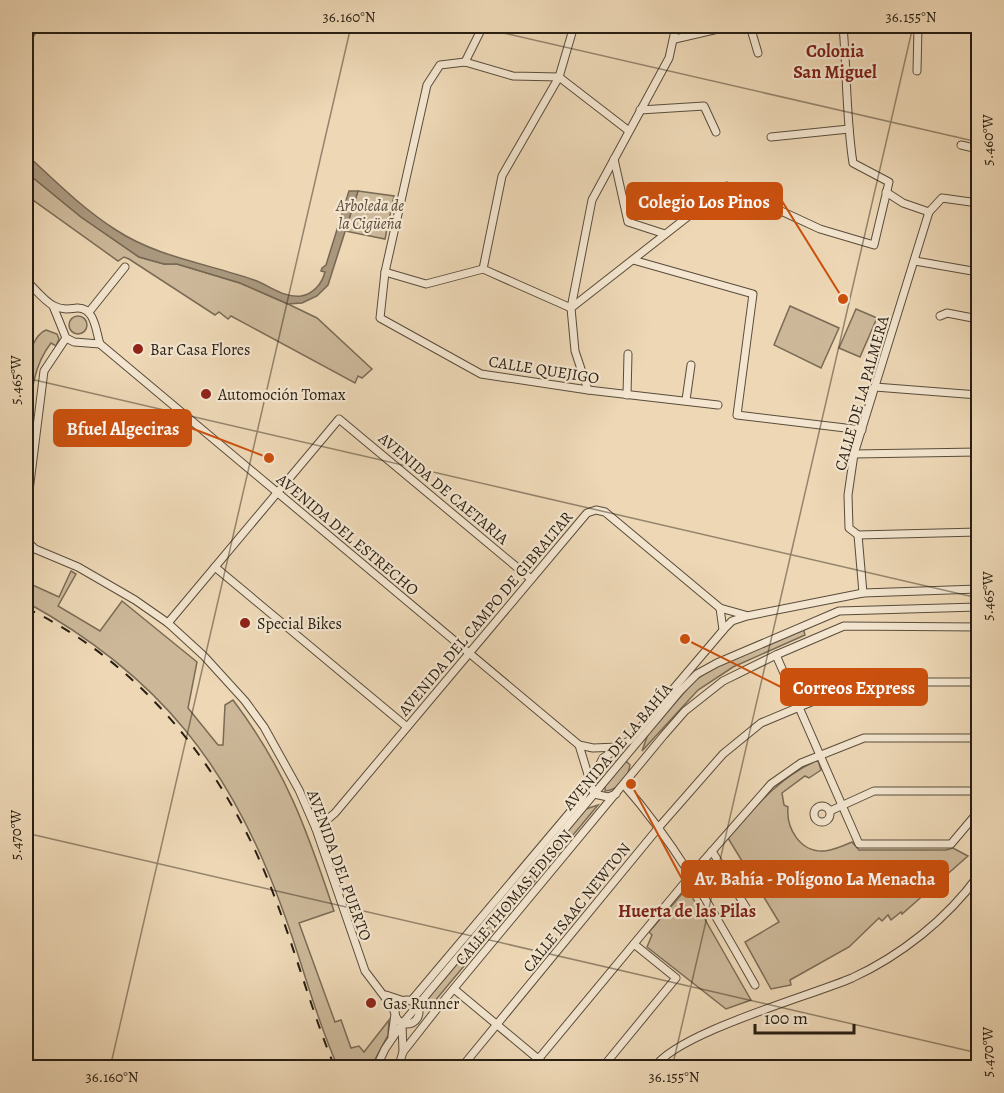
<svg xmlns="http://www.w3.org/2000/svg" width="1004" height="1093" font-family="Alegreya,serif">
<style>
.green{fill:#ccb899;stroke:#7a6b56;stroke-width:1.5}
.water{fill:#aa987e;stroke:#766753;stroke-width:1.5}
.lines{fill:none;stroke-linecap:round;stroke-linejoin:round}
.minor-casing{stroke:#594c3b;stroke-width:9}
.minor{stroke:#f3e5cf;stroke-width:7}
.rail{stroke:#281e12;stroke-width:2;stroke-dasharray:10 10;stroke-linecap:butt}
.ticks{fill:none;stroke:#281e12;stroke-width:1.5;stroke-opacity:0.45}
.poi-dot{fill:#8f2418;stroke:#f3e5cf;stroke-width:2}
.labels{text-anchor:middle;stroke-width:4.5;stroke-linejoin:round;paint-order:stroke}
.park-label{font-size:16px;font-style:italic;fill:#594c3a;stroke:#f3e5cf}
.poi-label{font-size:16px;fill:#281e12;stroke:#f3e5cf;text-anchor:start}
.street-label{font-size:16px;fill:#281e12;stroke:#f3e5cf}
.neighbourhood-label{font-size:18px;font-weight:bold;fill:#7a1f14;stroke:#f3e5cf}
.leader{fill:none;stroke:#cb500d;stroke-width:2}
.callout-dot{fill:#cb500d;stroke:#f3e5cf;stroke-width:2}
.callout{fill:#cb500d;stroke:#cb500d;stroke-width:2}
.callout-label{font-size:18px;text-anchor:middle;font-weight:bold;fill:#fff}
.neatline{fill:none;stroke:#281e12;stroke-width:2}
.ticks-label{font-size:15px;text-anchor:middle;fill:#281e12}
</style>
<rect width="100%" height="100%" fill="#edd7b5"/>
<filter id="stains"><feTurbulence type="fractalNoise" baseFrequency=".00333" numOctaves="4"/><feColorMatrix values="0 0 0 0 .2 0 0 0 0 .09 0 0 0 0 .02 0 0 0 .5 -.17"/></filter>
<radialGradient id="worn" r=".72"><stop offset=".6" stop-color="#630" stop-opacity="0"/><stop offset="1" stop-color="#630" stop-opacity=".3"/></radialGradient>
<g class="green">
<path d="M26,172L81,217L139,257L164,264H177L240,283L288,304L317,318L372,369L362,378L358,376L355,383L231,316L228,319L219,312L215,315L129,259L124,257L118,261L26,195Z"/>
<path d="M358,191L394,196L385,239L345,231Z"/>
<path d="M790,306L839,328L821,368L774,345Z"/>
<path d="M856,309L877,318L860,357L839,348Z"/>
<circle cx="78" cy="325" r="9"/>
<path d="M46,330L57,334L59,339L56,346L51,343C30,370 31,403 27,436L32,437L30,455H26C25,429 18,341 46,330Z"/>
<path d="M71,571L76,574L58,606L100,631L122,601L197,662L188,708L218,745H223L225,705L233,700C286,770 307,830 334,911L299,923L335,1022L341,1020L351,1048L359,1046L364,1052L389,1020L388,1035L371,1067H338C315,1017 302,961 282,908C231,767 159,675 26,602V582L59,597Z"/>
<path d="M803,627L805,635L733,667L698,690L642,751L648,734L694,681L718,665Z"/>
<path d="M615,753L620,754L621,757L600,783H595L602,764Z"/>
<path d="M818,760L821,770L809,778L805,776L782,793L784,805L788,807C786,828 800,853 825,851C834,850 843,846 852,842L859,850H946L953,848L968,856L902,914L901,912L891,920L888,915L882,921L879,918L849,947L790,980L791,985L771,989L745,942L779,922L728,838C755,807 779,777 818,760Z"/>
<path d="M626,761L630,765C628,778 618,790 605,791V786Z"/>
<path d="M598,805L429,1008H427L426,1002L428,998L586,809Z"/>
<path d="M687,888L751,1000L726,1009L647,947L652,935L649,932Z"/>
</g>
<path class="water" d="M26,154C55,181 83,209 116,230C157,257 209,264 254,280C269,285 283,298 301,296C313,294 322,284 325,272L321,271L322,268L326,265L349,191H358L328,285L317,296L302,303L288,304L240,283L177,264H164L139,257L81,217L26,172Z"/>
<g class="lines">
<g class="minor-casing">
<g id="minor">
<path d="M750,26L758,53"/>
<path d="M675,39L731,26"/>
<path d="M26,42L35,26"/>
<path d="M465,62L483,26"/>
<path d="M917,71L918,26"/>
<path d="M559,77L513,76L465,62L440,65L427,85L385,272L380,318L481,374L588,390L718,405"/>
<path d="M559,77L629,131"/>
<path d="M640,110L704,106L716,132"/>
<path d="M771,137L849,129"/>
<path d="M961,145L978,149"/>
<path d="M614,159L628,222L665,234"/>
<path d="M886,192L903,203L929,212"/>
<path d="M978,203L942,198L929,212L854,454L848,495L849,528L858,535L863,593L978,589"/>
<path d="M633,260L753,294L737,415L862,430"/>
<path d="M915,261L978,272"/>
<path d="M483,269L502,176L559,77L574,26"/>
<path d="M385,272L426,284L483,269L571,308"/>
<path d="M26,280C34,288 44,301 54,306C62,310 68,309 77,308C95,307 96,332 100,344L579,745L594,794"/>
<path d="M53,306L66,338L74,342L100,344"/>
<path d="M571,308L727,186L820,229L874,245L889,182L853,163C846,118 847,71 843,26"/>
<path d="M89,312L125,267"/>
<path d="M940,316L947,313L978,319"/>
<path d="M875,387L978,395"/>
<path d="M588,390L575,351L571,308L592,200L669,58L676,26"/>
<path d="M627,395L628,354"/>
<path d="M686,400L691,365"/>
<path d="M854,454L978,452"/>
<path d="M26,515L44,371L66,338"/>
<path d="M858,535L978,532"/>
<path d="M26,540L35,549L78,567L135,600L168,623L204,656L245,701L264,727L299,790L316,829L365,971L393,1008L395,1014L392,1036"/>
<path d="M215,567L407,727"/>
<path d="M720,608L723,630"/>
<path d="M168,623L339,419L531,579"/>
<path d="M776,655L859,844H951L978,812"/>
<path d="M579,745L593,748L618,747"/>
<path d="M624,785C677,845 715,915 755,985"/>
<path d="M594,794L608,797L616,794"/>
<circle cx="822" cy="814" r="8"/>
<path d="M830,811L874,791H978"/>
<path d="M316,829L335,813L587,513L596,510L605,512L720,608L745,615"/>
<path d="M712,851L750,914"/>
<path d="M454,989L549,1068"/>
<path d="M386,995L404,1001"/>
<circle cx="407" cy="1012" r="12"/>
<path d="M411,1001L582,798L603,758L630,740L725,628L732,621L747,616L863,593"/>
<path d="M402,1024L403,1052"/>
<path d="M376,1068L385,1049L402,1024L680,691L697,674L717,663L839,611L978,607"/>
<path d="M398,1068L403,1052L436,1010L664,735L685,711L723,681L776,655L844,626L978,627"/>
<path d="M461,1068L659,827L723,754L761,723L859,682H978"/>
<path d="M531,1068L691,875L771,784L801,763L864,738H978"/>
<path d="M602,1068L676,978L634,944"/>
<path d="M654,1068C676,1033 810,996 852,978C900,956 947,919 978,876"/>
</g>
</g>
<use href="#minor" class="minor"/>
<path class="rail" d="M26,608C128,656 205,745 253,846C287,917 305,995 335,1068"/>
</g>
<path class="ticks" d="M473,26L978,142M26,378L978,598M26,833L978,1053M110,1068L351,26M672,1068L913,26"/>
<g class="poi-dot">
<circle cx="138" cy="349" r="6"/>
<circle cx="206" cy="394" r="6"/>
<circle cx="245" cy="623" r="6"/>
<circle cx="371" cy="1003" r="6"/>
</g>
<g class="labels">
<g class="park-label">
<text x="370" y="211">Arboleda de<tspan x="370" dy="18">la Cigüeña</tspan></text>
</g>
<g class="poi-label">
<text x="150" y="355">Bar Casa Flores</text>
<text x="218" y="400">Automoción Tomax</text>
<text x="257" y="629">Special Bikes</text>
<text x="383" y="1009">Gas Runner</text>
</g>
<g class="street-label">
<text transform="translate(544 369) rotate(9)" y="6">CALLE QUEJIGO</text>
<text transform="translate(861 393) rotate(-74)" y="6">CALLE DE LA PALMERA</text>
<text transform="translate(444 488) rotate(40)" y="6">AVENIDA DE CAETARIA</text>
<text transform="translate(348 534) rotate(40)" y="6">AVENIDA DEL ESTRECHO</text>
<text transform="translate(485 613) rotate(-50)" y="6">AVENIDA DEL CAMPO DE GIBRALTAR</text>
<text transform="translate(617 746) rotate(-50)" y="6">AVENIDA DE LA BAHÍA</text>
<text transform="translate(340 865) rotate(70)" y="6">AVENIDA DEL PUERTO</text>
<text transform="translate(513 897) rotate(-50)" y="6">CALLE THOMAS EDISON</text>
<text transform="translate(576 907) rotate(-51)" y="6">CALLE ISAAC NEWTON</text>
</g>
<g class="neighbourhood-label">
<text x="835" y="57">Colonia<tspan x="835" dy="21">San Miguel</tspan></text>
<text x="687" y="917">Huerta de las Pilas</text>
</g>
</g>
<path class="leader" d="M843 299L782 201M269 458L191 428M685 639L781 687M631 784L682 879"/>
<g class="callout-dot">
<circle cx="843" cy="299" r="6"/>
<circle cx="269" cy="458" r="6"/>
<circle cx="685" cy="639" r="6"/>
<circle cx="631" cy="784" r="6"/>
</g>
<g class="callout">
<rect x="627" y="183" width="155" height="36" rx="6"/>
<rect x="54" y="410" width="137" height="36" rx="6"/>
<rect x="781" y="669" width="146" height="36" rx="6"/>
<rect x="682" y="861" width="266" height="36" rx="6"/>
</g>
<g class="callout-label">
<text x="704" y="208">Colegio Los Pinos</text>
<text x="123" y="435">Bfuel Algeciras</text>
<text x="854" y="694">Correos Express</text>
<text x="815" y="885">Av. Bahía - Polígono La Menacha</text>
</g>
<rect width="1004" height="1093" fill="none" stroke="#edd7b5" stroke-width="66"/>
<path d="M755 1024v9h99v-9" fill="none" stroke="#281e12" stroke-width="3"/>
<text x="764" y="1024" font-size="18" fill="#281e12" stroke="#f3e5cf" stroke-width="4.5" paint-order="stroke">100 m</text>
<rect x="33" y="33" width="938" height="1027" class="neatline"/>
<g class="ticks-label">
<text x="349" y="22">36.160°N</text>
<text x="911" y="22">36.155°N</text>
<text transform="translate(988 140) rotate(-90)" y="5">5.460°W</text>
<text transform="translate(16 380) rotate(-90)" y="5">5.465°W</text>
<text transform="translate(988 596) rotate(-90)" y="5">5.465°W</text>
<text transform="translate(16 835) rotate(-90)" y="5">5.470°W</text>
<text transform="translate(988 1052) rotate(-90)" y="5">5.470°W</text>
<text x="112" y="1082">36.160°N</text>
<text x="674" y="1082">36.155°N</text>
</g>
<rect width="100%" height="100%" filter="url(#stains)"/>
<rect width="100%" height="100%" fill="url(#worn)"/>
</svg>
